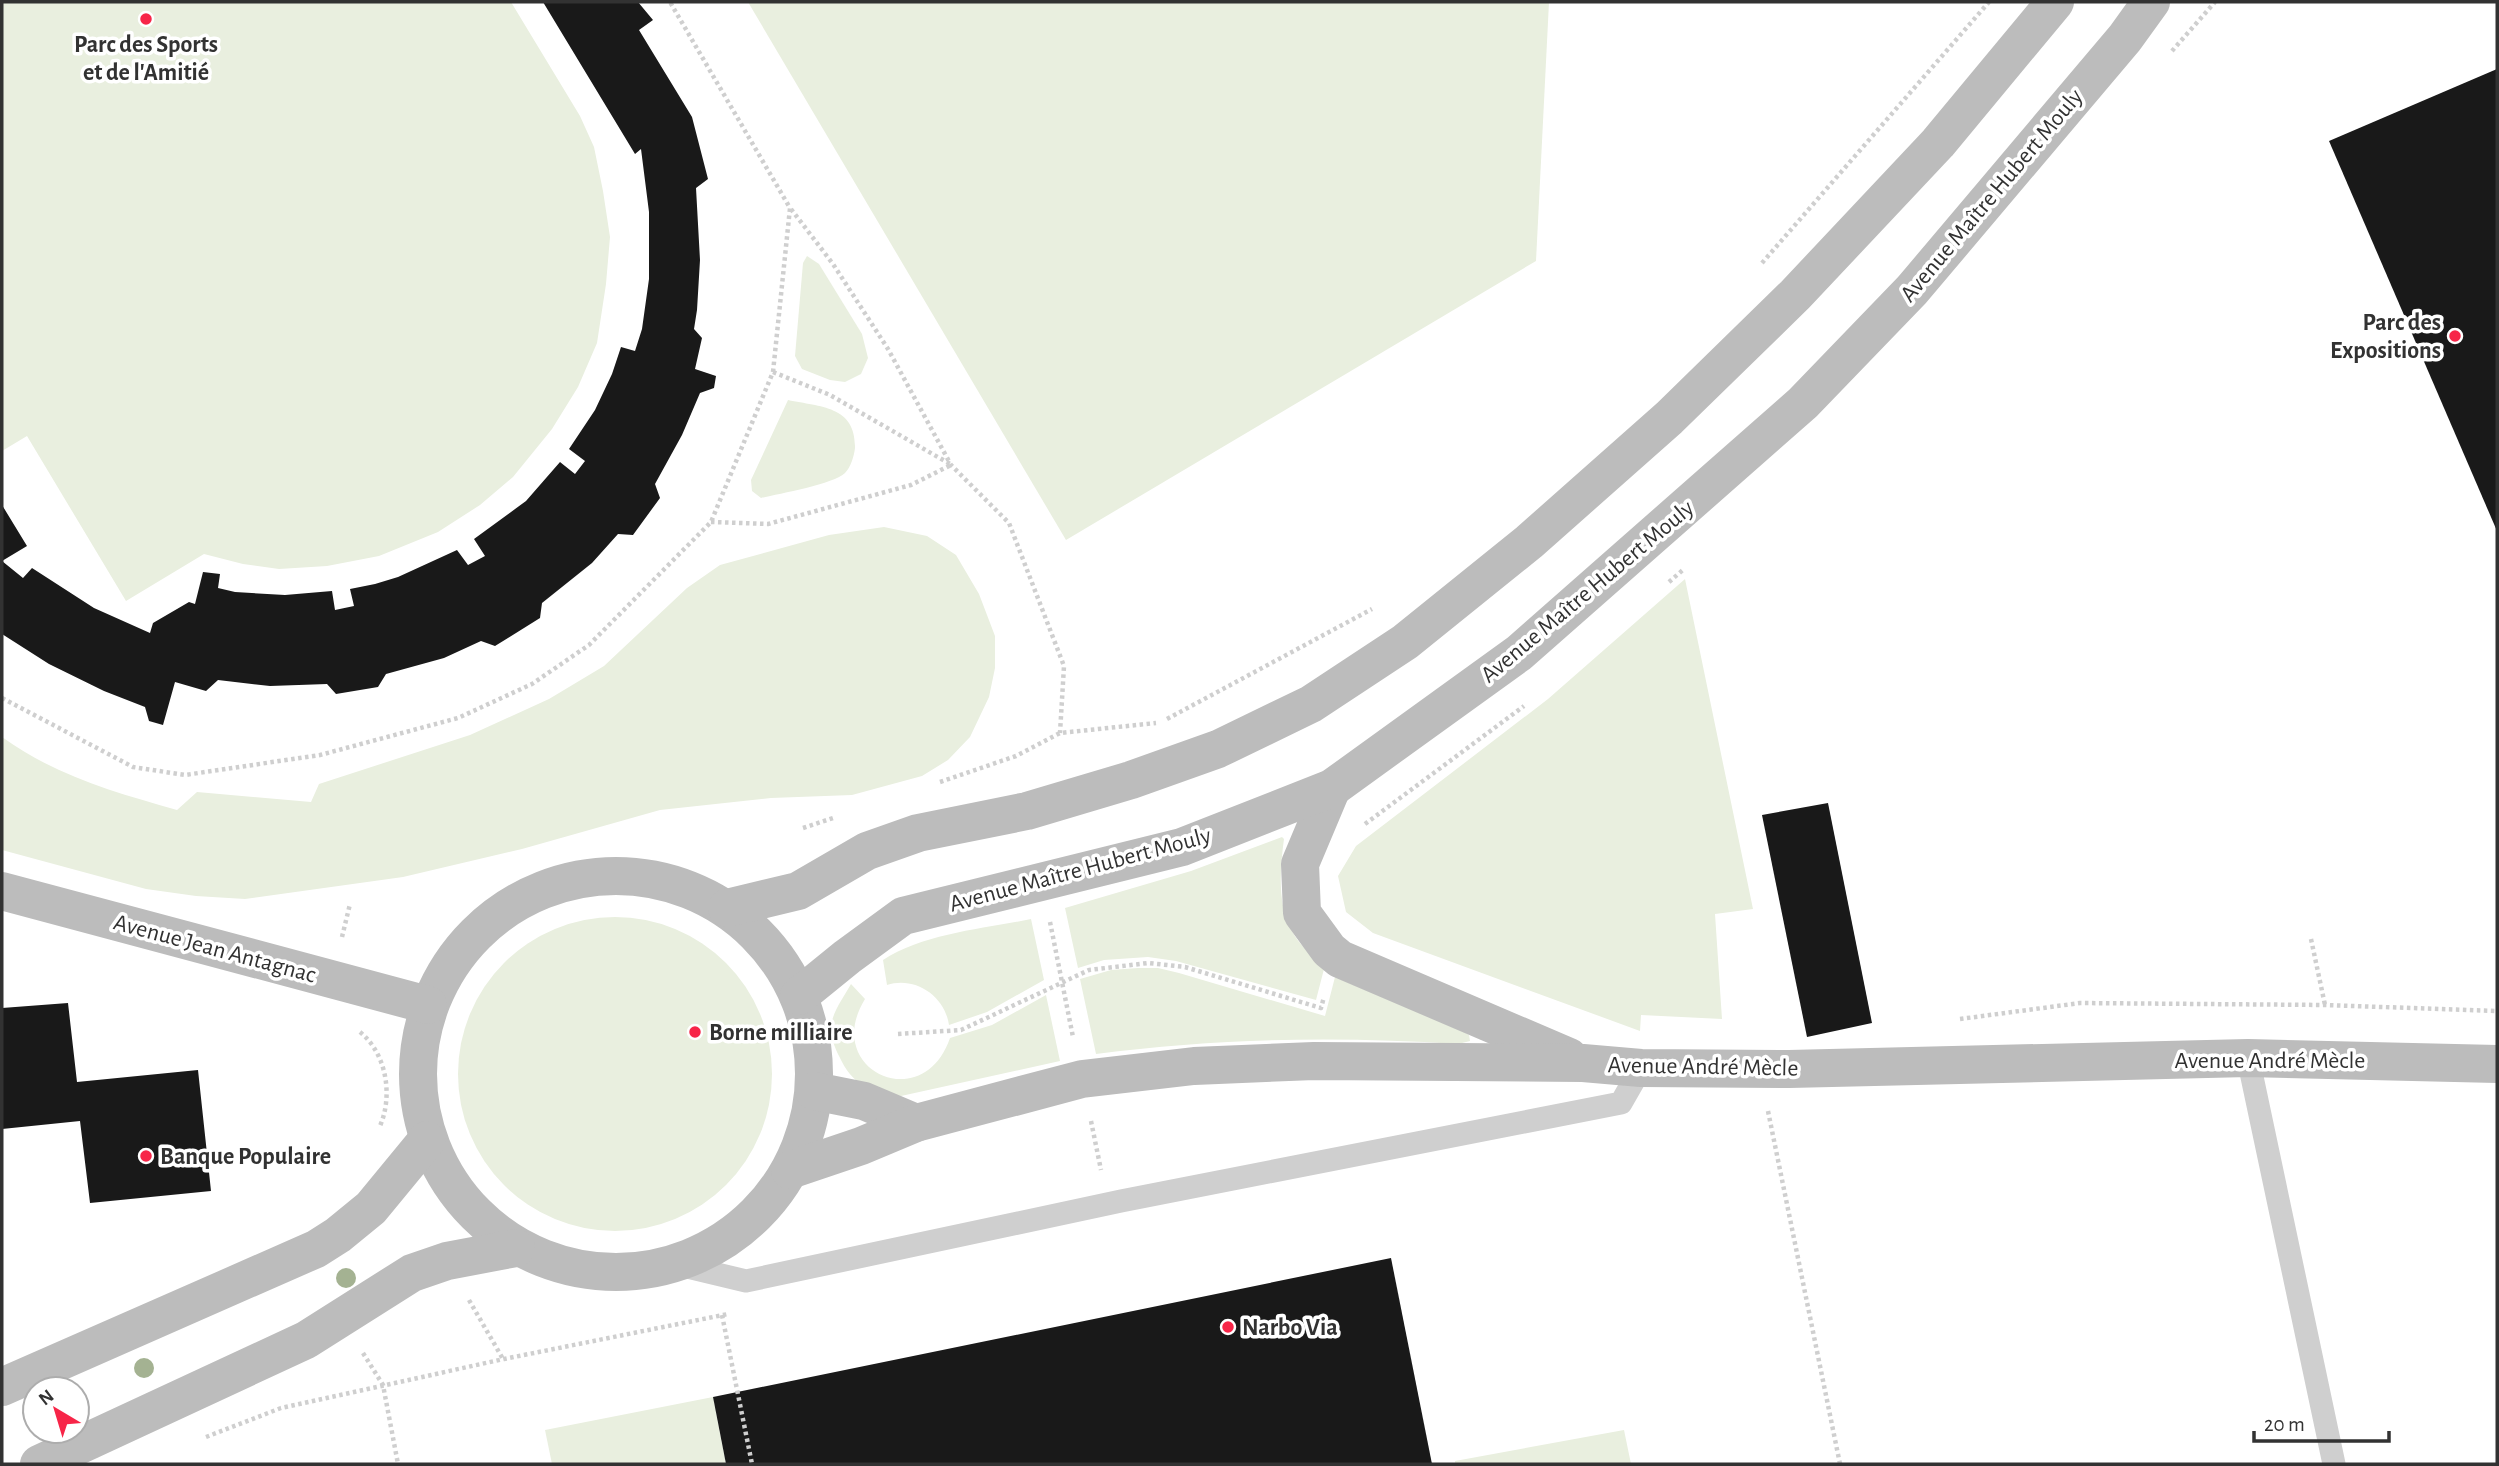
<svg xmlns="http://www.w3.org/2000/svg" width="2499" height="1466" font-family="'Alegreya Sans',sans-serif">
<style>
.green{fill:#e9efdf}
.building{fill:#191919}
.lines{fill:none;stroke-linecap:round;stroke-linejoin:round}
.path{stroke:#cfcfcf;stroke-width:4.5;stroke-dasharray:3.5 3.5;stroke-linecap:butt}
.lane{stroke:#cfcfcf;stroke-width:23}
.secondary{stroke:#bcbcbc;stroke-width:38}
.tree{fill:#a4b292}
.poi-dot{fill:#f72548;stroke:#fff;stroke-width:2.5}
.labels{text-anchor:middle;stroke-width:7;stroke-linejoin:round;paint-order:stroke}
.poi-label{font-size:24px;font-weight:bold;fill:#323232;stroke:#fff;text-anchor:start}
.street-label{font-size:24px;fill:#323232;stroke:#fff}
</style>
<rect width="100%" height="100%" fill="#fff"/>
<g class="green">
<path d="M2,2H511L580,116L594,147L603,191L610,237L606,284L597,343L578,387L552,429L513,477L480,505L438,532L379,556L327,566L279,569L243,564L204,554L126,601L27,436L2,451Z"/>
<path d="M748,2H1549L1536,261L1066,540Z"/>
<path d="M807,256L819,264L862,334L868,358L861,374L845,382L830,380L802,369L795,356L803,263Z"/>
<path d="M788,400C821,407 856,406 855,448C854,456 851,467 845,473C834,484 778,494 761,498L752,491L751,480Z"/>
<path d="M884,527L927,536L956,555L979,594L995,636V668L989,697L970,737L948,760L922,776L852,795L771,798L660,810L522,849L403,877L245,899L196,896L146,889L2,850V737C56,776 114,792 177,810L197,792L311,802L319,784L470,735L549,699L604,666L687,588L720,565L829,535Z"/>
<path d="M1685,579L1753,909L1715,914L1722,1019L1641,1015L1640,1031L1373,933L1346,912L1338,876L1356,846L1548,699Z"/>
<path d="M1282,837L1284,839C1280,869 1277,904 1292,931C1299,945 1314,957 1324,969L1316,1000L1176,961L1148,957L1104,960L1078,968L1065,908L1191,871Z"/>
<circle cx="615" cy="1074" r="157"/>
<path d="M1031,919L1044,980L987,1012L949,1025C945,996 915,976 887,985L883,960C925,933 983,929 1031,919Z"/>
<path d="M1138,968H1158L1179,973L1325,1016L1335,977L1462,1031L1469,1035L1470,1041L1458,1044C1338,1036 1216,1038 1096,1054L1080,979L1111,970Z"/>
<path d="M851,984L865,999C821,1070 923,1117 950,1038L992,1025L1046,995L1060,1061L901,1096C869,1091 853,1086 839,1056C835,1048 831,1038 831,1029C831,1013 844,997 851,984Z"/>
<path d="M713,1397L726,1464H552L545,1430Z"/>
<path d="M1624,1430L1631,1464H1455V1461Z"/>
</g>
<g class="building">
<path d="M543,2H638L653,20L639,30L692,117L708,179L696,188L700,260L697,310L694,329L702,338L695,369L716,376L714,388L700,393L682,435L655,484L660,498L633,535L618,534L592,563L542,603L540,618L495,646L481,641L444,658L386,674L378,687L336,694L327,684L270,686L218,680L206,691L175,682L163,725L149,721L145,707L104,691L49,664L2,634V505L27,546L2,561L23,578L32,568L94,608L150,633L153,623L189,602L195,604L203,572L220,574L218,588L235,592L285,595L332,591L335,610L354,606L350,589L375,584L398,577L457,550L468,565L485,556L474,539L526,501L560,462L575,474L585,461L569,449L595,410L612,374L621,347L635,351L642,329L649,279V212L641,149L635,154Z"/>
<path d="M2497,69V531L2329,141Z"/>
<path d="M1828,803L1872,1023L1807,1037L1762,815Z"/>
<path d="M68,1003L77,1082L198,1070L211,1191L90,1203L80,1121L2,1129V1008Z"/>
<path d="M1391,1258L1432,1464H726L713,1397Z"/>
</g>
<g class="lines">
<g class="path">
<path d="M2172,51L2215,2"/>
<path d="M791,209L833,264L888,349L951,465L1009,523L1064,666L1060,733"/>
<path d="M1762,263L1989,2"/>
<path d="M773,372L830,395L950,464"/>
<path d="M711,522L768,524L911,485L951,465"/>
<path d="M1669,582L1684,569"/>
<path d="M2,698L133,767L185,775L320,755L458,718L532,684L589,645L711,522L773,372L790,208L670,2"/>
<path d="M1167,719L1372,609"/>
<path d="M940,782L1016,756L1060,733L1156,723"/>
<path d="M1365,824L1524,706"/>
<path d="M803,828L833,818"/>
<path d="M1050,922L1073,1037"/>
<path d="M342,937L350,904"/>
<path d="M2311,939L2325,1005"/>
<path d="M1960,1019L2080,1003L2325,1005L2497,1011"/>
<path d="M360,1032C387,1054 393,1096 380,1126"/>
<path d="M898,1034L961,1030L1089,970L1148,963L1185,967L1321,1008L1324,997"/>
<path d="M1768,1111L1840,1464"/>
<path d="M1091,1121L1101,1170"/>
<path d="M469,1300L503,1359"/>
<path d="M722,1315L752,1464"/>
<path d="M363,1353L383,1385L398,1464"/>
<path d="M206,1437L281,1408L504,1359L728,1314"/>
</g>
<g class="lane">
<path d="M2248,1058L2334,1464"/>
<path d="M675,1264L746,1281L1121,1201L1621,1103L1641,1068"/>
</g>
<g class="secondary">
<path d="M1332,788L1300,864L1302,913L1329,950L1340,959L1569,1057"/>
<circle cx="616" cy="1074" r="198"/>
<path d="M2,891L428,1005"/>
<path d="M727,908L798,891L867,851L918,833L1027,811L1131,780L1218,749L1311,704L1405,642L1529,542L1669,418L1795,295L1938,143L2055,2"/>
<path d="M799,996L847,957L903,916L1182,847L1332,788L1519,653L1803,403L1912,290L2125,38L2151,2"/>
<path d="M814,1091L864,1101L916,1123"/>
<path d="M790,1170L861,1146L916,1123L1082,1079L1194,1066L1314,1061L1583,1063L1641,1068L1789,1069L2248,1058L2497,1064"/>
<path d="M2,1387L316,1249L338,1235L371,1208L427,1140"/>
<path d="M39,1464L306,1340L412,1273L447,1261L516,1248"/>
</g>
</g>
<g class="tree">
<circle cx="346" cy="1278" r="10"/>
<circle cx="144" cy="1368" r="10"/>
</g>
<g class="poi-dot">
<circle cx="146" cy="19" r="7"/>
<circle cx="2455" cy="336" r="7"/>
<circle cx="695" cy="1032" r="7"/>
<circle cx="146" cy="1156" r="7"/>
<circle cx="1228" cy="1327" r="7"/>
</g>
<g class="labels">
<g class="poi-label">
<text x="146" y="52" text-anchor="middle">Parc des Sports<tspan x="146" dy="28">et de l'Amitié</tspan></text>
<text x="2441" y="330" text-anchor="end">Parc des<tspan x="2441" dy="28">Expositions</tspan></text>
<text x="709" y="1040">Borne milliaire</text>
<text x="160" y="1164">Banque Populaire</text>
<text x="1242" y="1335">Narbo Via</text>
</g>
<g class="street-label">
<text transform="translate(1991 195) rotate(-50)" y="8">Avenue Maître Hubert Mouly</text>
<text transform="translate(1587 591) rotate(-40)" y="8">Avenue Maître Hubert Mouly</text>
<text transform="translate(1080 869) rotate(-15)" y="8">Avenue Maître Hubert Mouly</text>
<text transform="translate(215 948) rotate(15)" y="8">Avenue Jean Antagnac</text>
<text x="2270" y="1068">Avenue André Mècle</text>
<text transform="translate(1703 1066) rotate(1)" y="8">Avenue André Mècle</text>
</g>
</g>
<rect width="2499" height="1466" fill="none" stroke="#323232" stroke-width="7"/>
<g transform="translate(56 1410) rotate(322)"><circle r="33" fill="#ffffff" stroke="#adadad" stroke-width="2"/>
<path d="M0-5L12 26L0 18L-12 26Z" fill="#f72548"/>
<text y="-10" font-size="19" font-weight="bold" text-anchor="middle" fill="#323232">N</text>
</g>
<path d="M2254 1431v10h135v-10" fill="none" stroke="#323232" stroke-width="3.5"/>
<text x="2264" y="1431" font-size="21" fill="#323232" stroke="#ffffff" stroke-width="5" paint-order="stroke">20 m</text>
</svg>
